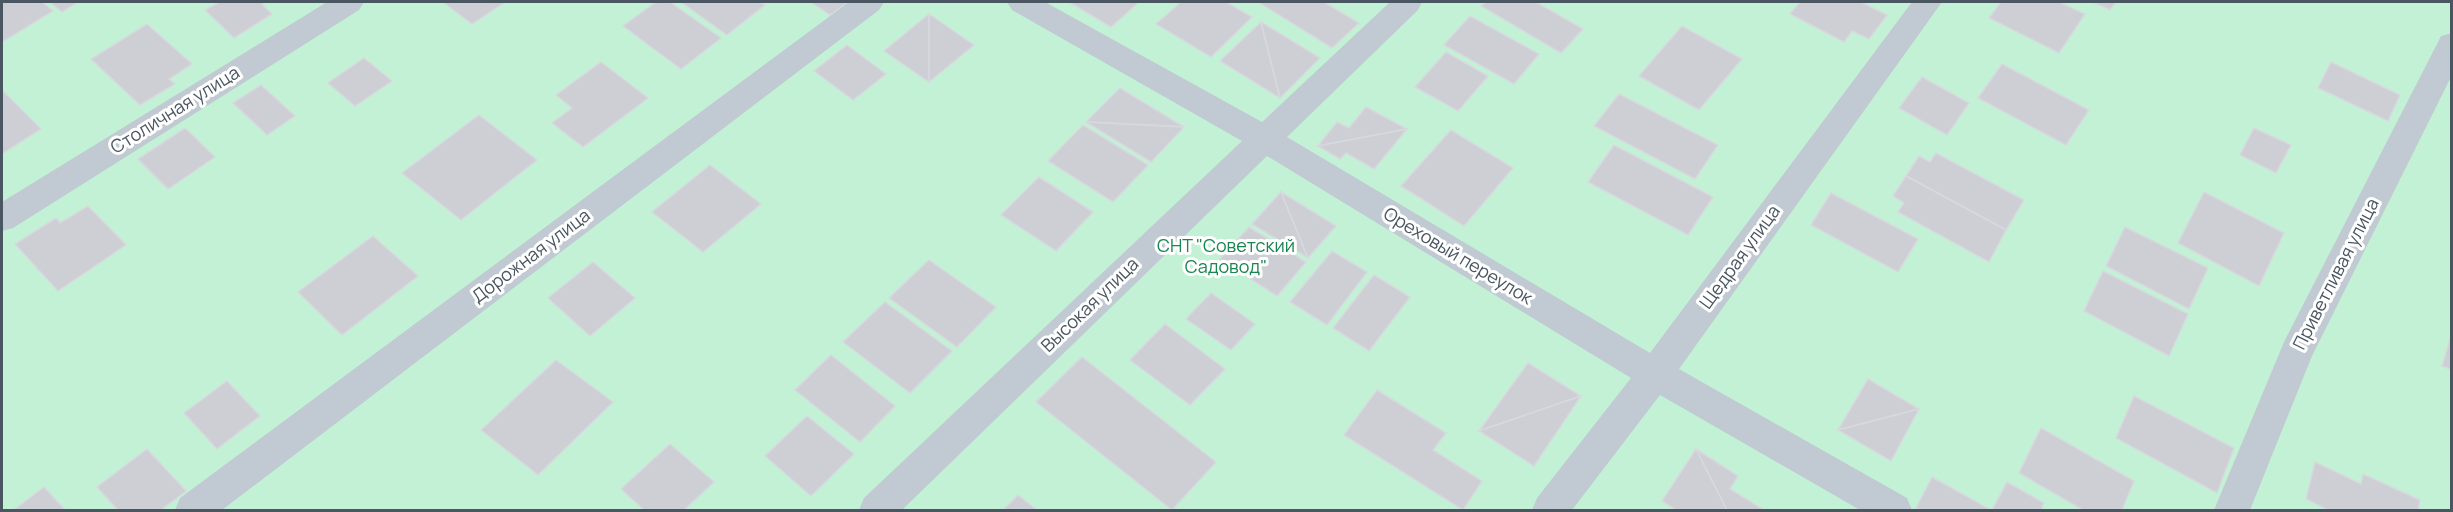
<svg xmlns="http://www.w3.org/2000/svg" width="2453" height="512" font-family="Manrope,sans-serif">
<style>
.green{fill:#c3f1d5}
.building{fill:#cdcfd5;stroke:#d7d9de;stroke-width:1.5}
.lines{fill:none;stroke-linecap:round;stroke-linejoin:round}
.minor{fill:#c1cad2;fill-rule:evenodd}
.labels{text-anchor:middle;stroke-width:6;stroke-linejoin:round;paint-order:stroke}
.street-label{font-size:18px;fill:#4a5661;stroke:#fff}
.park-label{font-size:18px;fill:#17864f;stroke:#fff}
</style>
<rect width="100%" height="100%" fill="#f5f3f3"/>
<rect class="green" x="2" y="2" width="2449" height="508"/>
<g class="building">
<path d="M2,2H42L53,11L4,41L2,39Z"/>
<path d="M50,2H78L62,12Z"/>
<path d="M220,2H265L262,4L272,14L234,38L205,10Z"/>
<path d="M443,2H505L472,24Z"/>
<path d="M656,2H670L721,38L681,69L623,26Z"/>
<path d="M681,2H760L765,5L727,35Z"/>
<path d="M811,2H848L830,15Z"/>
<path d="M1069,2H1139L1111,27Z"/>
<path d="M1181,2H1226L1252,17L1211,57L1156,24Z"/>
<path d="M1258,2H1324L1359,23L1332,48Z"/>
<path d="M1486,2H1536L1583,29L1561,53L1481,6Z"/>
<path d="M1800,2H1861L1887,15L1869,39L1852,31L1844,42L1790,14Z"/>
<path d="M2001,2H2059L2085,14L2059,53L1989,18Z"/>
<path d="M2093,2H2116L2110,10Z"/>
<path d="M929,14V82L884,51Z"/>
<path d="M929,14L974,45L929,82Z"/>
<path d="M1470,16L1539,54L1514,84L1444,45Z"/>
<path d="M1261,22L1280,98L1220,61Z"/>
<path d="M1261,22L1320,58L1280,98Z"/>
<path d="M147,24L192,64L169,79L175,84L140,105L91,59Z"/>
<path d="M1682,26L1742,59L1699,110L1639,76Z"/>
<path d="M847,45L886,74L853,100L814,71Z"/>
<path d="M1446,52L1488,76L1458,111L1415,87Z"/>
<path d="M364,58L392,81L355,106L328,83Z"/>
<path d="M601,62L648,98L583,147L552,123L572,108L556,95Z"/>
<path d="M2331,62L2400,95L2388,121L2318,88Z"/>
<path d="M2002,64L2089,110L2066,145L1978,98Z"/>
<path d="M1922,77L1969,103L1947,135L1899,108Z"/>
<path d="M261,85L295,116L267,135L233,103Z"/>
<path d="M1120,88L1184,127L1086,122Z"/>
<path d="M2,90L41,129L2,154Z"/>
<path d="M1619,94L1718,145L1695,179L1594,126Z"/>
<path d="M1366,107L1407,129L1318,146L1337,122L1349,128Z"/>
<path d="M479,115L537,160L461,220L402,173Z"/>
<path d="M1086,122L1184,127L1151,162Z"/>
<path d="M1083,125L1148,165L1113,202L1048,161Z"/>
<path d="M185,128L215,157L168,189L138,159Z"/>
<path d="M2254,128L2291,145L2276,173L2240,155Z"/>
<path d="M1407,129L1374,169L1346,153L1340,159L1318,146Z"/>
<path d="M1451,130L1513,168L1464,226L1401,186Z"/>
<path d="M1614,145L1713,197L1688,235L1588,182Z"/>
<path d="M1936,153L2024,200L2006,230L1906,176L1919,156L1930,162Z"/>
<path d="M710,165L761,204L703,252L652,212Z"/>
<path d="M1906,176L2006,230L1989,262L1898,212L1904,203L1893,196Z"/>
<path d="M1039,177L1093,212L1056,251L1001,215Z"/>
<path d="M1281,192L1308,258L1252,224Z"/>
<path d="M1281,192L1336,226L1308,258Z"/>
<path d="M2204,192L2284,233L2259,286L2178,243Z"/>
<path d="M1831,193L1918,239L1898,272L1811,225Z"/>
<path d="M88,206L126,245L58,291L15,244L56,218L60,223Z"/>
<path d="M1249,227L1306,262L1277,296L1220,259Z"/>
<path d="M2125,227L2208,268L2189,309L2106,266Z"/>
<path d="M373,236L418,276L342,335L298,292Z"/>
<path d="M1332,251L1367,272L1327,325L1290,302Z"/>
<path d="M929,260L996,307L957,347L889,298Z"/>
<path d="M593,262L635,298L590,336L548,298Z"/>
<path d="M2103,271L2188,314L2169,356L2084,311Z"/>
<path d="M1374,275L1410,297L1369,351L1333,328Z"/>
<path d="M1211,293L1255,324L1231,350L1186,319Z"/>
<path d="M885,302L952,351L910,393L843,342Z"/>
<path d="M1165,324L1225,369L1190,405L1130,360Z"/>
<path d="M2452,332V370L2442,366Z"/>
<path d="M831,355L895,406L860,442L795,390Z"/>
<path d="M1082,357L1216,462L1172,510L1036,402Z"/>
<path d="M556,360L613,402L538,475L481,430Z"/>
<path d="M1528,363L1581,396L1479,431Z"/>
<path d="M1868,379L1919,409L1838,430Z"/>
<path d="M227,381L260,416L217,449L184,413Z"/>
<path d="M1377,390L1446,433L1433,450L1482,481L1463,510L1344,435Z"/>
<path d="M1581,396L1534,466L1479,431Z"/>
<path d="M2134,396L2234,448L2217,493L2116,438Z"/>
<path d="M1919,409L1891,461L1838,430Z"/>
<path d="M807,416L854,454L811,496L765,456Z"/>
<path d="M2041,428L2134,481L2122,510H2083L2019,473Z"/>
<path d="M670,444L714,482L684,510H644L621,489Z"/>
<path d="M147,449L186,491L161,510H118L97,487Z"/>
<path d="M1696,449L1727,510H1676L1662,501Z"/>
<path d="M1696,449L1738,476L1730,489L1764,510H1727Z"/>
<path d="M2315,462L2361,484L2363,474L2420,500L2418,510H2328L2306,499Z"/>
<path d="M1932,477L1991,510H1921L1916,508Z"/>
<path d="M2007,482L2044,503L2041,510H1992Z"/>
<path d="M44,487L65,510H14Z"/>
<path d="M1018,495L1037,510H1003Z"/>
</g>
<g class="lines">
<g class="minor">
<path d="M327,2H364L359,10L13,228L2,231V202Z"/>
<path d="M849,2H884L879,10L222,510H175L180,498Z"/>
<path d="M1007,2H1045L1262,122L1390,2H1422L1418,10L1287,137L1650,353L1912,2H1942L1679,369L1907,498L1912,510H1860L1660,395L1572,510H1532L1537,498L1631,378L1267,156L902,510H859L864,498L1242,141L1012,10Z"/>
<path d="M2452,33V75L2312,356L2250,510H2214L2284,342L2437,44L2441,36Z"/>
</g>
</g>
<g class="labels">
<g class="street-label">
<text transform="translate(175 110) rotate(-32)" y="6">Столичная улица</text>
<text transform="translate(531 256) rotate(-37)" y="6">Дорожная улица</text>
<text transform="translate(1458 256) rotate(31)" y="6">Ореховый переулок</text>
<text transform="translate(1740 257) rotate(-54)" y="6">Щедрая улица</text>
<text transform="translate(2336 274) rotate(-63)" y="6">Приветливая улица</text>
<text transform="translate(1090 305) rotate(-44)" y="6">Высокая улица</text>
</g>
<g class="park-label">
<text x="1226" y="252">СНТ "Советский<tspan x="1226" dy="21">Садовод"</tspan></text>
</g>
</g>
<rect width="2453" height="512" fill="none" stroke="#4a5661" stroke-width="6"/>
</svg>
